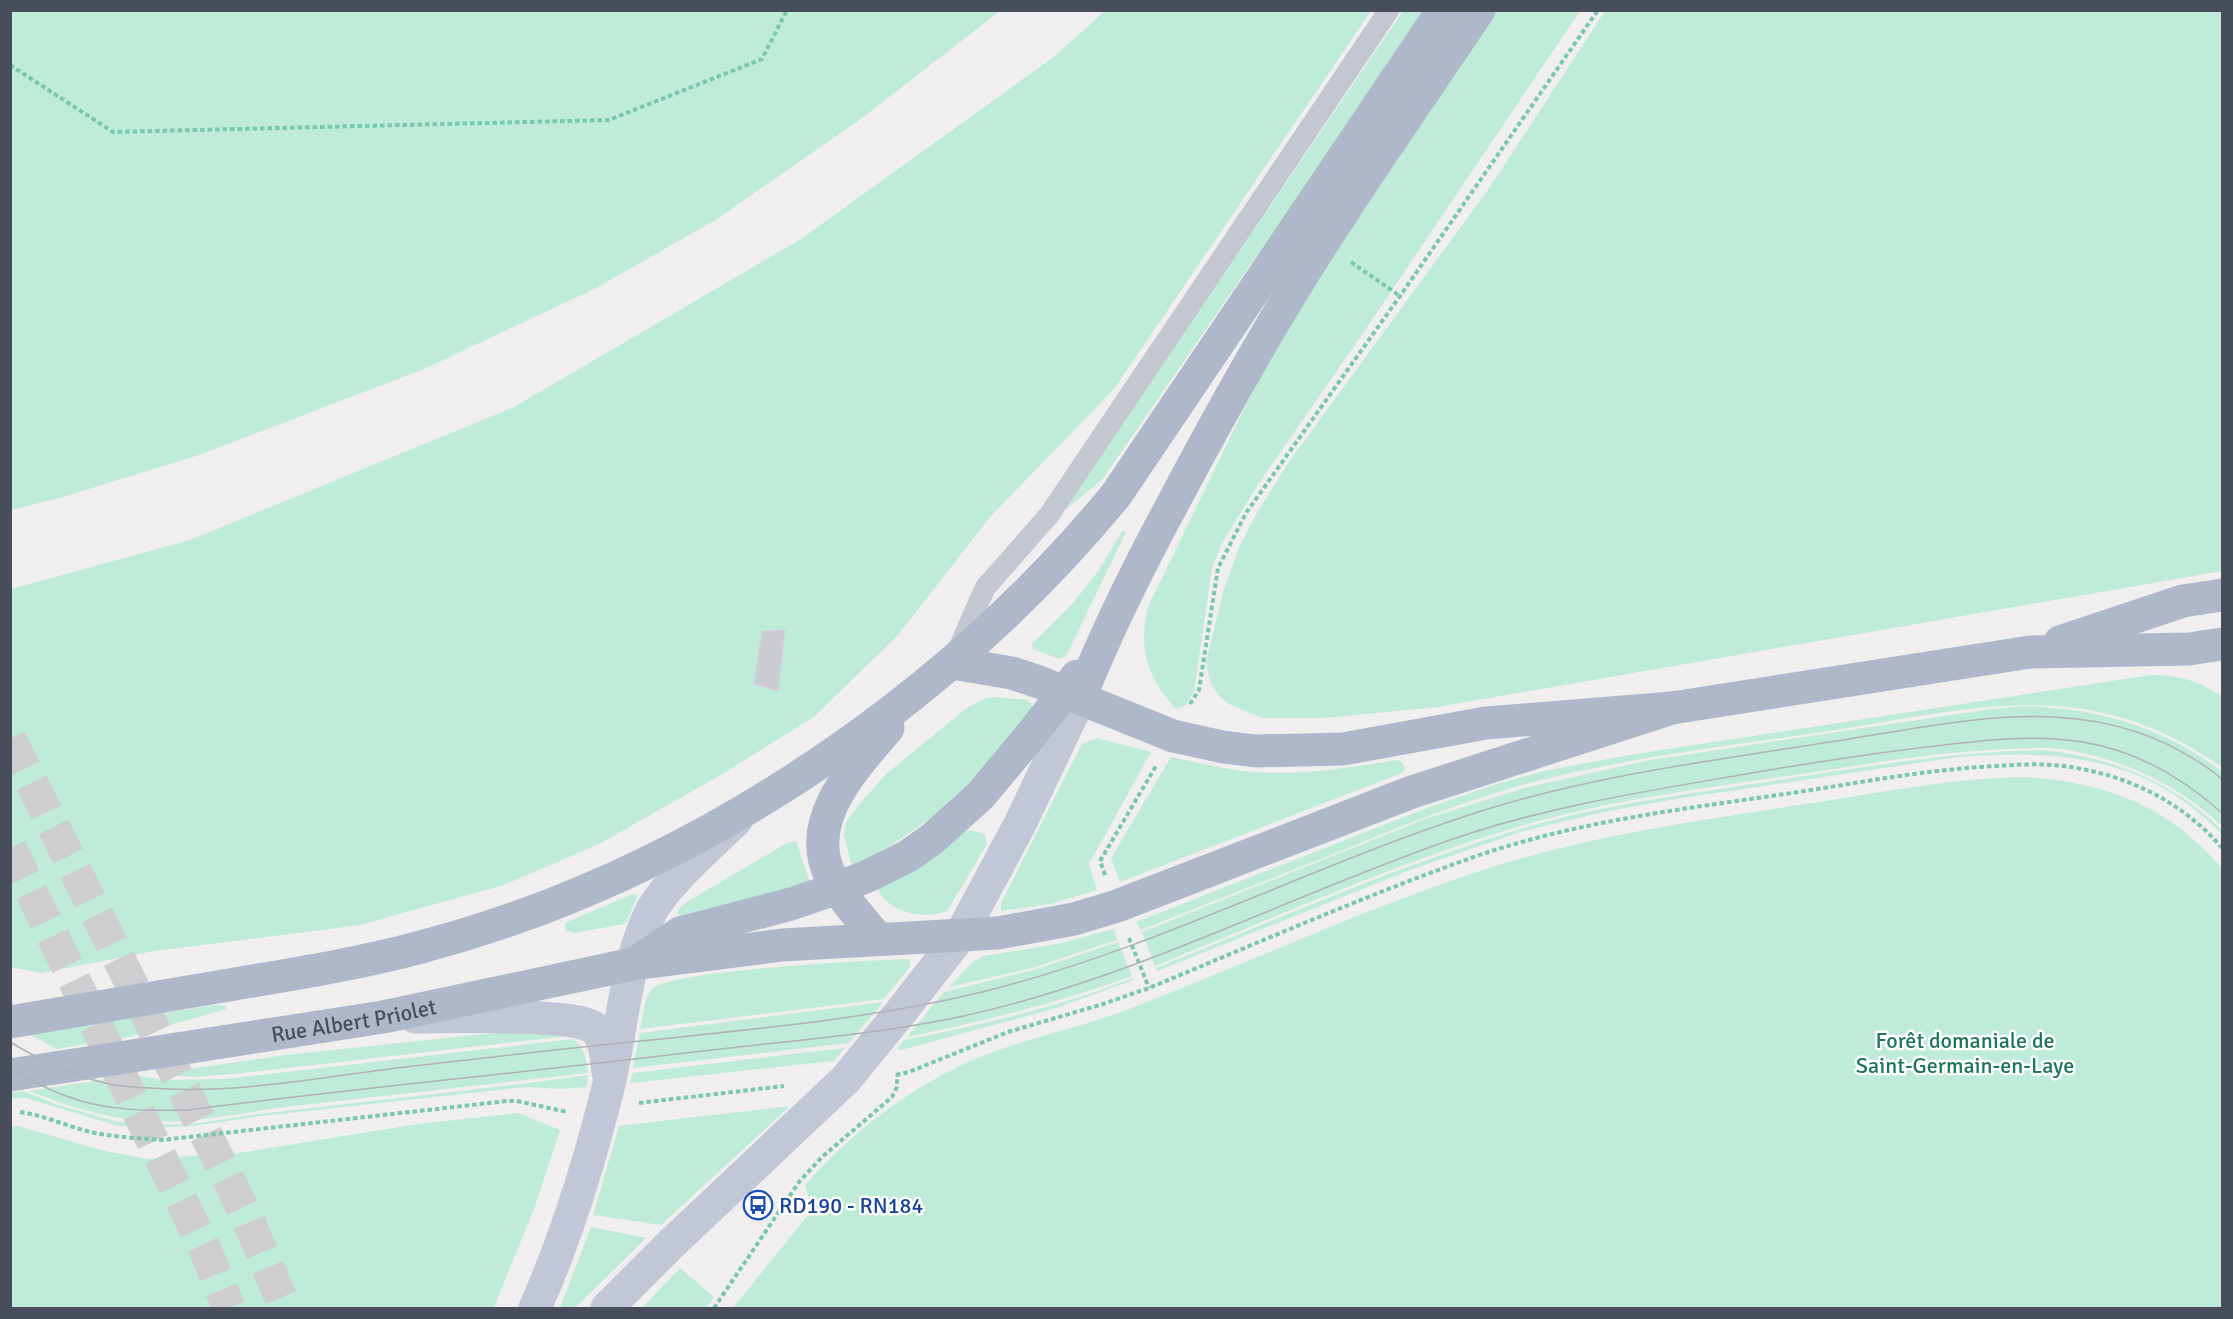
<svg xmlns="http://www.w3.org/2000/svg" width="2233" height="1319" font-family="Signika,sans-serif">
<style>
.green{fill:#beecd8}
.building{fill:#cbccd2;stroke:#d2d3d9;stroke-width:1.5}
.lines{fill:none;stroke-linecap:round;stroke-linejoin:round}
.highway-tunnel{stroke:#ceced0;stroke-width:33;stroke-dasharray:33 16;stroke-linecap:butt}
.path{stroke:#78c8af;stroke-width:4;stroke-dasharray:4.5 3;stroke-linecap:butt}
.lane{stroke:#c2c7d2;stroke-width:21}
.secondary{stroke:#c1c7d6;stroke-width:33}
.primary{stroke:#afb8cb;stroke-width:33}
.tram{stroke:#b0b2b8;stroke-width:1.5}
.labels{text-anchor:middle;stroke-width:5;stroke-linejoin:round;paint-order:stroke}
.street-label{font-size:22px;fill:#474d5a;stroke:#fff}
.park-label{font-size:22px;fill:#1c775a;stroke:#fff}
.transit-label{font-size:22px;fill:#164399;stroke:#fff;text-anchor:start}
</style>
<rect width="100%" height="100%" fill="#f0eeee"/>
<g class="green">
<path d="M10,11L11,10L1000,11L862,118L717,219L596,288L424,369L199,455L63,497L11,510Z"/>
<path d="M1105,11H1371L1114,389L991,516L898,635L814,717L719,776L599,844L504,885L360,925L154,951L41,973L11,967V589L190,540L514,407L801,239L1055,56Z"/>
<path d="M1403,11H1431L1248,268L1102,480L1061,513Z"/>
<path d="M1490,11H1580L1363,333L1259,483L1223,541L1212,568L1194,691L1186,705L1176,709C1147,678 1138,648 1148,607L1263,370L1407,130Z"/>
<path d="M1605,11H2222V571L1437,707L1325,718H1262L1229,704L1219,696L1210,682L1206,662L1224,589L1240,545L1258,511L1291,459L1490,187Z"/>
<path d="M1122,531L1126,532L1066,656L1059,659L1033,649L1032,644L1074,602L1099,570Z"/>
<path d="M2151,675C2179,675 2200,681 2222,697V767C2087,673 1979,708 1830,731C1727,746 1623,758 1522,785C1458,803 1397,828 1336,853C1271,879 1206,904 1141,930L1136,922L1427,808L1497,784L1544,771L1629,755Z"/>
<path d="M996,697L1026,700L1031,703L1033,708C1018,727 1004,748 988,766C952,807 907,836 861,863L855,865L851,863L844,835L846,823L857,807L885,775L968,707L986,698Z"/>
<path d="M2025,706C2102,709 2159,726 2222,771V826C2179,785 2127,761 2068,750C2050,747 2031,748 2012,749C1948,751 1885,761 1822,771C1721,786 1616,798 1517,827C1393,864 1274,918 1155,966L1142,932L1425,819L1524,788L1650,760L1991,709Z"/>
<path d="M1097,738L1151,752L1089,864L1097,890L1050,904L1001,911V903L1082,744Z"/>
<path d="M2040,750C2110,756 2172,781 2222,830V834C2147,757 2061,749 1958,757L1676,799L1603,812L1520,832L1410,870L1157,971L1156,968C1275,920 1394,867 1517,830C1598,805 1683,795 1766,782C1857,768 1947,752 2040,750Z"/>
<path d="M1171,757C1205,764 1238,773 1272,773C1315,774 1356,766 1397,760L1402,762L1405,769L1402,773L1120,882L1111,858Z"/>
<path d="M2027,777C2109,783 2168,806 2222,868V1308H733L812,1210L805,1185C854,1130 915,1083 985,1055C1032,1037 1082,1027 1129,1009C1243,965 1355,913 1471,874C1579,837 1693,821 1806,804C1879,793 1953,778 2027,777Z"/>
<path d="M970,830L985,834L987,844L947,911C924,920 891,914 878,890L881,887L961,832Z"/>
<path d="M796,841L810,883L680,916L678,914L679,908L690,900L787,843Z"/>
<path d="M633,894L637,895L636,899L627,921L624,924L575,933L566,931L565,925L567,922Z"/>
<path d="M1114,929L1117,940L1032,968L949,987L974,961L984,956L1057,944Z"/>
<path d="M1118,942L1132,976C1059,1003 983,1021 907,1037L944,992L1033,970Z"/>
<path d="M902,959H910V967L884,999L640,1029C643,1018 644,997 652,989C671,970 865,961 902,959Z"/>
<path d="M1133,978L1134,980L1053,1009L901,1050L897,1049L904,1040C982,1025 1059,1007 1133,978Z"/>
<path d="M883,1002L849,1043L633,1068L640,1033Z"/>
<path d="M214,1005L226,1006V1009L129,1037L57,1049L30,1035Z"/>
<path d="M513,1031L568,1036L242,1073L195,1077L154,1074L286,1055Z"/>
<path d="M573,1039C585,1048 586,1059 588,1073C489,1084 391,1095 293,1106C246,1111 199,1124 152,1121C106,1119 71,1107 29,1091L134,1075L162,1080L226,1079Z"/>
<path d="M845,1048L834,1061L630,1083L633,1073Z"/>
<path d="M588,1075L587,1087L561,1089L525,1087L261,1116L193,1126L141,1128L120,1126L98,1120L26,1098H10L11,1093L24,1091L58,1105L115,1121L139,1125L192,1124L259,1114L522,1084Z"/>
<path d="M790,1106L661,1225L593,1215L619,1126Z"/>
<path d="M518,1113L560,1130L534,1209L494,1307L496,1308H11V1127L18,1126L101,1150L147,1159L239,1153L418,1124Z"/>
<path d="M591,1227L646,1238L575,1308H560Z"/>
<path d="M680,1268L714,1297L706,1308H642Z"/>
</g>
<path class="building" d="M785,630L778,691L754,684L762,631Z"/>
<g class="lines">
<g class="highway-tunnel">
<path d="M10,739L247,1217L285,1308"/>
<path d="M10,848L204,1247L229,1308"/>
</g>
<g class="path">
<path d="M10,65L113,132L609,120L762,59L787,10"/>
<path d="M1351,262L1400,296"/>
<path d="M1190,704L1199,690L1218,568L1246,513L1400,296L1598,10"/>
<path d="M1105,875L1100,861L1156,766"/>
<path d="M1129,938L1149,988"/>
<path d="M896,1075L909,1072L1008,1032L1103,1004L1149,988C1255,944 1362,897 1471,858C1578,820 1693,808 1805,791C1869,781 1932,769 1997,766C2023,764 2050,763 2076,768C2132,777 2186,805 2222,848"/>
<path d="M639,1103L784,1086"/>
<path d="M20,1112C42,1115 62,1124 83,1130C108,1137 136,1138 162,1140L507,1101H517L567,1112"/>
<path d="M714,1308L799,1182L822,1157L892,1097L897,1087V1075"/>
</g>
<path class="lane" d="M958,650L985,588L1049,515L1389,10"/>
<g class="secondary">
<path d="M415,1017C445,1017 578,1013 594,1028C606,1039 606,1057 608,1072"/>
<path d="M535,1308C567,1236 590,1161 609,1084C622,1029 626,958 653,908C670,880 713,843 737,819"/>
<path d="M607,1308L671,1244L846,1079L904,1008L960,936L1020,824L1080,698"/>
</g>
<g class="primary">
<path d="M2060,642L2183,601L2222,595"/>
<path d="M952,663L1012,673L1039,682L1173,736L1223,747L1255,751L1343,749L1486,723L1672,708L2030,652L2189,649L2222,644"/>
<path d="M1080,698C1106,632 1138,568 1172,505C1219,416 1269,326 1324,241C1374,163 1427,87 1479,10"/>
<path d="M878,939C862,919 843,900 831,877C802,821 855,767 888,728"/>
<path d="M641,959L680,933L791,904L838,888L870,875L908,856L932,839L980,796L1031,735L1077,676"/>
<path d="M10,1022C83,1009 156,997 229,985C294,974 358,964 421,947C687,877 942,706 1116,495L1443,10"/>
<path id="s1" d="M10,1075L383,1017L633,964L782,945L998,933L1074,919L1117,906L1412,792L1672,708"/>
</g>
<g class="tram">
<path d="M10,1042C40,1060 71,1075 105,1083C119,1087 135,1087 150,1088C237,1095 327,1076 413,1066C489,1058 565,1048 641,1041C755,1029 870,1019 982,992C1153,950 1310,866 1478,812C1598,774 1724,759 1849,739C1979,718 2110,687 2222,779"/>
<path d="M10,1068C29,1079 48,1090 69,1097C107,1111 149,1111 188,1110C359,1088 531,1072 702,1051C786,1041 871,1035 954,1018C1128,982 1283,898 1450,840C1553,804 1661,789 1769,770C1824,761 1880,752 1936,746C1985,740 2034,734 2083,742C2137,751 2183,778 2222,813"/>
</g>
</g>
<defs>
<g id="bus-ring" transform="scale(1.5)"><circle r="9.5" fill="#fff" stroke="#1a4fb4" stroke-width="1.5"/><path d="M-5-6H5V4H4V6H2V4H-2V6H-4V4H-5ZM-3.5-4V0h7V-4ZM-3.5 1.2v1.5H-2V1.2ZM2 1.2v1.5H3.5V1.2Z" fill="#1a4fb4"/></g>
</defs>
<g fill-rule="evenodd">
<use href="#bus-ring" x="758" y="1205"/>
</g>
<g class="labels">
<g class="street-label">
<text dy="8" stroke="none"><textPath href="#s1" startOffset="348">Rue Albert Priolet</textPath></text>
</g>
<g class="park-label">
<text x="1965" y="1048">Forêt domaniale de<tspan x="1965" dy="25">Saint-Germain-en-Laye</tspan></text>
</g>
<g class="transit-label">
<text x="779" y="1213">RD190 - RN184</text>
</g>
</g>
<rect width="2233" height="1319" fill="none" stroke="#474d5a" stroke-width="24"/>
</svg>
